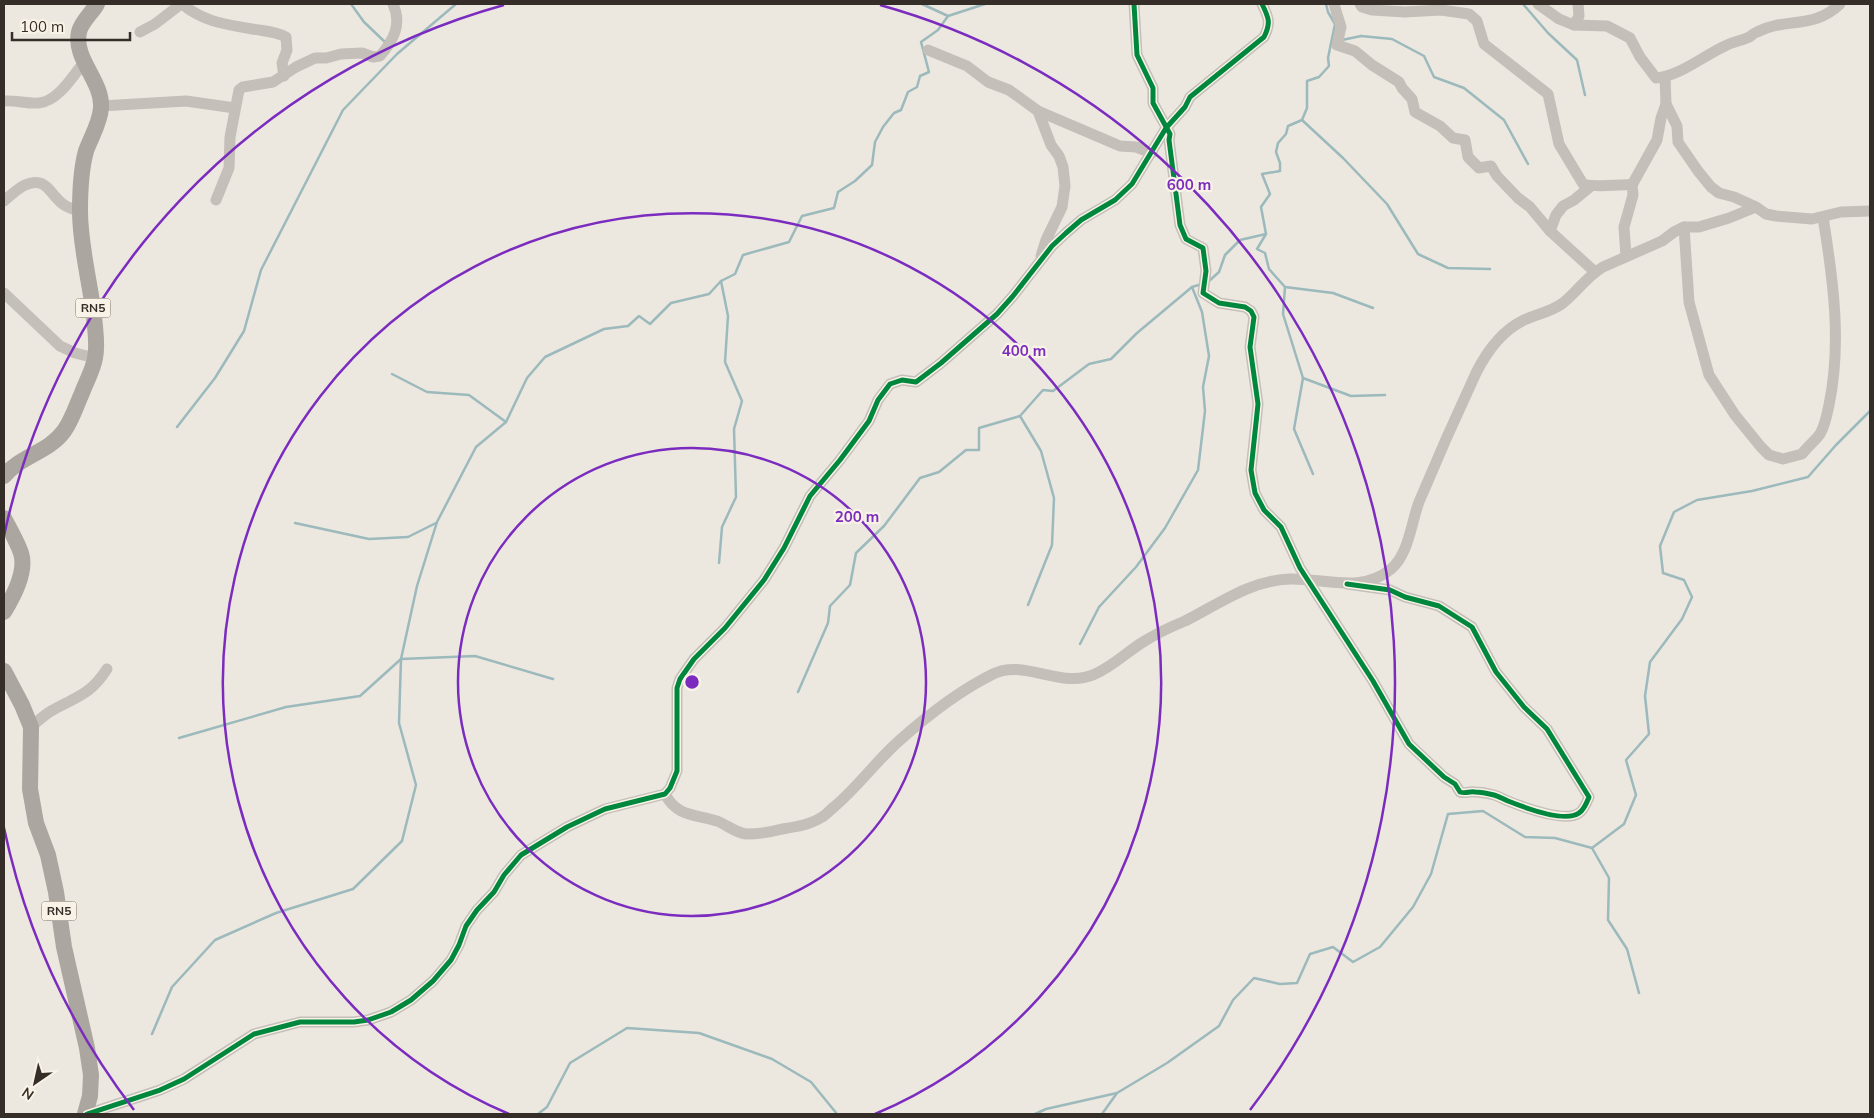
<svg xmlns="http://www.w3.org/2000/svg" width="1874" height="1118" font-family="Mulish,sans-serif">
<style>
.lines{fill:none;stroke-linecap:round;stroke-linejoin:round}
.stream{stroke:#9cb9bc;stroke-width:2.5}
.minor{stroke:#c4bfb9;stroke-width:11}
.highway{stroke:#aba69f;stroke-width:16}
.cycleway-casing{stroke:#f9f3e7;stroke-width:8}
.cycleway{stroke:#00873e;stroke-width:5}
.ring{fill:none;stroke:#7b2cbf;stroke-width:2.5}
.labels{text-anchor:middle;stroke-width:4.5;stroke-linejoin:round;paint-order:stroke}
.shield{fill:#f9f3e7;stroke:#706861;stroke-width:1}
.shield-label{font-size:12px;font-weight:bold;fill:#352d27}
.centre{fill:#7b2cbf;stroke:#f9f3e7;stroke-width:2.5}
.ring-label{font-size:15px;text-anchor:middle;font-weight:bold;fill:#7b2cbf;stroke:#f9f3e7;stroke-width:4.5;stroke-linejoin:round;paint-order:stroke}
</style>
<rect width="100%" height="100%" fill="#ece8e0"/>
<g class="lines">
<g class="stream">
<path d="M351,4L364,22L386,43"/>
<path d="M922,4L948,16"/>
<path d="M1523,4L1548,33L1577,60L1585,95"/>
<path d="M1342,40L1361,36L1392,39L1424,56L1434,77L1464,88L1504,120L1528,164"/>
<path d="M1302,120L1343,158L1387,204L1418,254L1448,268L1490,269"/>
<path d="M1266,234L1257,249L1265,253L1269,269L1285,287L1283,314L1303,378L1294,429L1313,474"/>
<path d="M1209,281L1219,272L1225,255L1240,240L1266,234L1261,207L1270,194L1262,174L1280,171V163L1276,152L1278,143L1286,134L1288,126L1302,120L1307,108V81L1319,77L1329,66L1328,58L1335,24L1328,12L1326,4"/>
<path d="M1285,287L1333,293L1373,308"/>
<path d="M392,374L427,392L469,395L506,422"/>
<path d="M1303,378L1351,396L1385,395"/>
<path d="M1020,416L1041,451L1054,498L1052,545L1028,605"/>
<path d="M177,427L215,378L244,331L261,270L343,110L397,54L456,4"/>
<path d="M295,523L369,539L408,537L436,523"/>
<path d="M719,563L722,527L736,497L734,429L742,401L725,362L728,316L721,281"/>
<path d="M1080,644L1099,607L1136,567L1165,528L1198,470L1205,411L1203,387L1209,356L1202,312L1192,287"/>
<path d="M798,692L828,623L830,606L850,585L856,553L884,526L920,478L939,472L966,450H979V428L1020,416L1043,390L1053,391L1089,364L1111,359L1137,333L1192,287L1202,284"/>
<path d="M179,738L286,707L360,696L401,659L475,656L553,679"/>
<path d="M1592,848L1609,878L1608,920L1627,949L1639,993"/>
<path d="M152,1034L172,987L215,940L276,913L353,889L402,841L416,785L399,723L401,659L417,586L437,522L476,447L506,422L527,378L545,357L604,329L628,326L639,316L650,324L671,303L709,294L721,281L735,274L743,255L789,242L802,216L834,208L838,192L855,181L872,165L875,142L883,127L894,113L901,110L908,92L917,87L920,76L929,72L921,42L938,30L948,16L985,4"/>
<path d="M538,1114L547,1107L570,1063L627,1028L699,1033L772,1059L811,1082L837,1114"/>
<path d="M1035,1114L1046,1109L1117,1093L1167,1063L1219,1026L1233,1000L1254,978L1280,984L1297,983L1310,954L1333,947L1353,962L1380,947L1413,907L1431,874L1448,814L1483,811L1525,837L1555,838L1592,848L1624,824L1636,795L1626,760L1649,734L1645,696L1650,662L1682,619L1692,597L1684,580L1663,573L1660,546L1674,512L1697,500L1752,491L1808,477L1836,445L1870,411"/>
<path d="M1102,1114L1117,1093"/>
</g>
<g class="minor">
<path d="M182,4C204,22 224,24 252,29C264,31 275,31 286,37L287,50L282,63L284,76"/>
<path d="M1134,4L1137,55L1153,88V103L1170,134L1169,140L1180,225L1186,239L1203,248L1206,271L1203,293L1219,303L1245,307L1251,311L1254,317L1250,347L1258,404L1251,470L1255,493L1264,510L1281,527L1300,568L1373,681L1409,744L1444,777L1455,784L1460,792C1466,794 1469,791 1475,792C1479,792 1490,794 1494,795C1498,796 1503,799 1508,801C1523,807 1565,823 1579,813C1584,810 1587,802 1589,797L1547,729L1524,707L1496,672L1472,627L1439,606L1405,597L1390,590L1347,584"/>
<path d="M1334,4L1341,27L1337,45L1355,51L1372,65L1399,82L1402,88L1412,99L1415,112L1440,126L1453,138L1465,140L1468,157L1479,168L1491,166L1497,176L1518,198L1530,207L1550,231L1595,272"/>
<path d="M1360,4L1362,7L1372,10L1405,12L1441,10L1469,14L1477,21L1484,44L1548,94L1559,144L1583,184C1598,188 1616,184 1632,185L1633,195L1624,227L1626,256"/>
<path d="M1538,4L1559,19L1574,25L1607,26L1630,38L1640,57L1656,78C1680,76 1703,56 1725,46C1732,42 1740,41 1747,38C1751,37 1753,33 1757,32C1786,17 1813,30 1840,4"/>
<path d="M1574,25L1579,16L1578,4"/>
<path d="M140,32L155,24L181,4"/>
<path d="M928,50L967,66L988,82L1009,90L1038,111L1120,146L1136,147L1152,153"/>
<path d="M1665,77L1666,104L1677,126L1678,142L1698,171L1711,187L1719,193L1734,197L1756,207L1766,214L1776,216L1812,219L1841,212L1870,211"/>
<path d="M4,101C16,100 27,104 39,103C59,101 74,74 85,61"/>
<path d="M101,106L186,101L235,108"/>
<path d="M1038,111L1051,145L1059,156L1063,167L1065,186L1062,207L1046,240L1041,256"/>
<path d="M1632,185L1657,140L1661,118L1666,104"/>
<path d="M216,200L229,168L230,137L239,90L243,87L273,82L296,67L315,58H326L341,54L362,53L373,57L380,56C394,40 402,24 393,4"/>
<path d="M4,201C10,196 16,190 23,186C54,171 48,208 80,210"/>
<path d="M1684,227L1689,302L1709,375L1735,415L1761,447L1769,455L1783,459L1802,454C1807,447 1815,441 1820,434C1825,426 1827,414 1829,405C1842,343 1833,279 1823,217"/>
<path d="M1550,231L1556,215L1563,206L1574,200L1591,186"/>
<path d="M4,293L60,346L75,353L95,358"/>
<path d="M31,727C38,721 45,714 53,710C78,696 90,695 107,669"/>
<path d="M665,794C677,817 695,814 717,821C727,825 736,833 746,834C758,834 771,832 782,829C795,827 810,825 822,817C826,815 830,810 834,807C858,787 876,761 900,740C928,715 959,691 993,674C1024,658 1061,690 1095,674C1112,667 1127,652 1143,642C1156,634 1170,627 1185,621C1219,604 1251,580 1290,579C1325,578 1361,594 1391,569C1409,554 1411,523 1419,502C1437,459 1456,416 1476,373C1487,351 1501,331 1524,320C1537,314 1551,312 1563,303C1577,292 1587,276 1603,267L1662,241L1674,232L1684,227H1699L1729,218L1756,207"/>
<path d="M87,1114L160,1090L184,1079L254,1034L300,1022H354L368,1020L391,1012L411,1000L433,981L451,960L459,945L466,926L477,910L494,892L504,875L521,855L567,827L605,809L665,794L670,788L677,771V688L680,679L694,659L725,628L764,580L784,548L810,496L840,460L869,421L878,400L890,384L902,380L916,382L941,363L997,314L1013,296L1052,246L1066,233L1081,220L1115,200L1132,184L1166,128L1185,107L1190,97L1264,37C1271,23 1269,18 1262,4"/>
</g>
<g class="highway">
<path d="M4,476C20,456 49,452 64,431C72,420 76,406 82,393C86,382 93,370 95,358C98,344 95,330 94,316C90,282 80,246 80,211C80,192 81,169 86,151C91,137 100,123 101,108C103,81 73,59 79,32C81,22 92,13 97,4"/>
<path d="M4,518C10,530 17,541 21,553C27,572 13,597 4,612"/>
<path d="M4,671L22,705L31,727L30,789L36,823L48,855L56,892L64,947L87,1048L91,1075L90,1096L85,1114"/>
</g>
<g class="cycleway-casing">
<g id="cycleway">
<path d="M1134,4L1137,55L1153,88V103L1170,134L1169,140L1180,225L1186,239L1203,248L1206,271L1203,293L1219,303L1245,307L1251,311L1254,317L1250,347L1258,404L1251,470L1255,493L1264,510L1281,527L1300,568L1373,681L1409,744L1444,777L1455,784L1460,792C1466,794 1469,791 1475,792C1479,792 1490,794 1494,795C1498,796 1503,799 1508,801C1523,807 1565,823 1579,813C1584,810 1587,802 1589,797L1547,729L1524,707L1496,672L1472,627L1439,606L1405,597L1390,590L1347,584"/>
<path d="M87,1114L160,1090L184,1079L254,1034L300,1022H354L368,1020L391,1012L411,1000L433,981L451,960L459,945L466,926L477,910L494,892L504,875L521,855L567,827L605,809L665,794L670,788L677,771V688L680,679L694,659L725,628L764,580L784,548L810,496L840,460L869,421L878,400L890,384L902,380L916,382L941,363L997,314L1013,296L1052,246L1066,233L1081,220L1115,200L1132,184L1166,128L1185,107L1190,97L1264,37C1271,23 1269,18 1262,4"/>
</g>
</g>
<use href="#cycleway" class="cycleway"/>
</g>
<g class="ring">
<circle cx="692" cy="682" r="234"/>
<path d="M509 1114A469 469 0 1 1 875 1114"/>
<path d="M134 1110A703 703 0 0 1 4 828M4 536A703 703 0 0 1 504 5M880 5A703 703 0 0 1 1250 1110"/>
</g>
<g class="labels">
<g class="shield">
<rect x="75.5" y="298.5" width="35" height="19" rx="4"/>
<rect x="41.5" y="901.5" width="35" height="19" rx="4"/>
</g>
<g class="shield-label">
<text x="93" y="312">RN5</text>
<text x="59" y="915">RN5</text>
</g>
</g>
<circle cx="692" cy="682" r="8" class="centre"/>
<g class="ring-label">
<text x="1189" y="190">600 m</text>
<text x="1024" y="356">400 m</text>
<text x="857" y="522">200 m</text>
</g>
<rect width="1874" height="1118" fill="none" stroke="#352d27" stroke-width="10"/>
<g transform="translate(35 1083) rotate(214)" stroke="#f9f3e7" stroke-width="4" paint-order="stroke">
<path d="M0-4L9 19L0 12L-9 19Z" fill="#352d27"/>
<text y="-8" font-size="14" font-weight="bold" text-anchor="middle" fill="#352d27">N</text>
</g>
<path d="M12 32v8h118v-8" fill="none" stroke="#352d27" stroke-width="2.5"/>
<text x="20" y="32" font-size="15" fill="#352d27" stroke="#f9f3e7" stroke-width="4" paint-order="stroke">100 m</text>
</svg>
